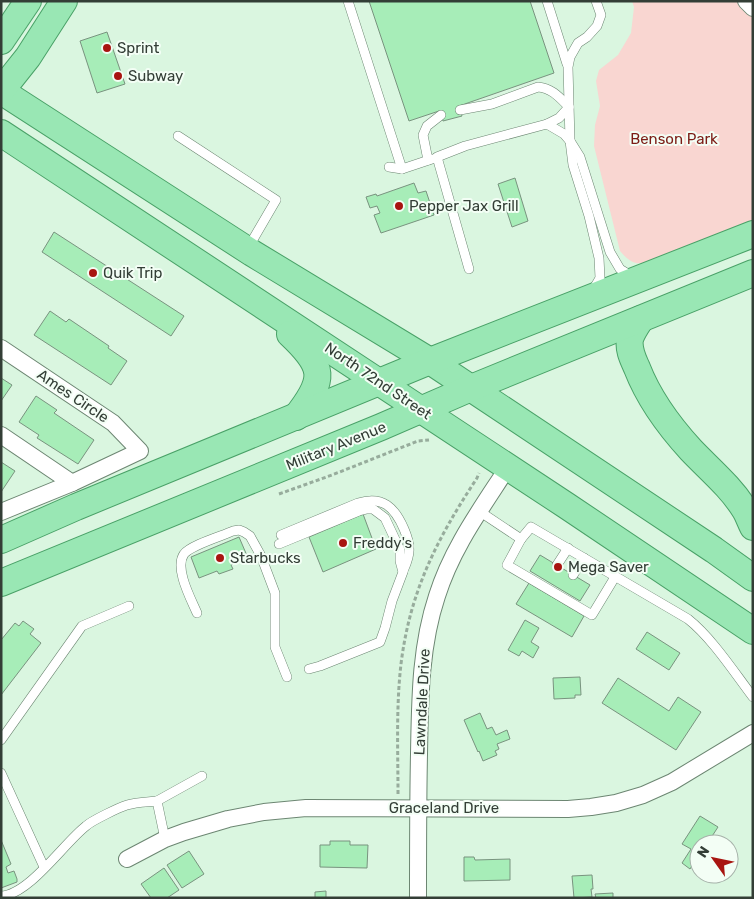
<svg xmlns="http://www.w3.org/2000/svg" width="754" height="899" font-family="Rubik,sans-serif">
<style>
.green{fill:#f9d6d1}
.building{fill:#a7edb8;stroke:#79937f}
.lines{fill:none;stroke-linecap:round;stroke-linejoin:round}
.lane-casing{stroke:#6c8672;stroke-width:10}
.street-casing{stroke:#6c8672;stroke-width:18}
.primary-casing{stroke:#49a167;stroke-width:28}
.path{stroke:#97ac9c;stroke-width:3;stroke-dasharray:4 2.5;stroke-linecap:butt}
.lane{stroke:#fff;stroke-width:9}
.street{stroke:#fff;stroke-width:16}
.primary{stroke:#99e7b4;stroke-width:26}
.poi-dot{fill:#a81510;stroke:#f3fef5;stroke-width:2}
.labels{text-anchor:middle;stroke-width:4;stroke-linejoin:round;paint-order:stroke}
.poi-label{font-size:15px;fill:#333e36;stroke:#f3fef5;text-anchor:start}
.park-label{font-size:15px;fill:#7c1d16;stroke:#f3fef5}
.street-label{font-size:15px;fill:#333e36;stroke:#f3fef5}
</style>
<rect width="100%" height="100%" fill="#daf6e0"/>
<path class="green" d="M632,1H753V223L660,259C639,264 635,268 620,251L594,146L595,125L600,106L596,81L599,70L618,55L631,33L634,7Z"/>
<g class="building">
<path d="M369,1H530L554,73L459,106L462,116L443,121L439,111L409,121Z"/>
<path d="M107,32L125,84L97,93L80,41Z"/>
<path d="M515,178L528,221L512,227L498,184Z"/>
<path d="M414,183L418,193L426,191L434,215L381,233L374,215L380,213L377,206L370,208L366,197L376,194L377,196Z"/>
<path d="M54,232L184,316L171,336L42,252Z"/>
<path d="M50,311L66,322L69,319L109,346L108,348L127,361L111,385L34,335Z"/>
<path d="M1,378L12,385L1,401Z"/>
<path d="M36,396L57,410L54,413L94,440L78,464L37,438L39,435L19,422Z"/>
<path d="M1,462L15,471L1,492Z"/>
<path d="M363,514L376,549L323,572L309,537Z"/>
<path d="M239,537L248,558L231,565L233,569L219,574L217,571L199,578L191,557Z"/>
<path d="M540,555L590,585L580,601L530,571Z"/>
<path d="M529,583L584,616L572,637L516,604Z"/>
<path d="M525,620L539,628L531,642L539,647L533,658L522,651L519,656L508,650Z"/>
<path d="M23,621L34,629L30,634L41,643L1,695V640L15,623L19,626Z"/>
<path d="M647,632L680,653L669,670L636,649Z"/>
<path d="M580,677L581,695H575V698L554,699L553,678Z"/>
<path d="M618,678L669,711L678,697L701,712L676,750L602,703Z"/>
<path d="M480,713L487,729L492,727L496,735L507,730L510,739L497,744L499,749L495,751L497,755L483,761L479,751L478,752L464,720Z"/>
<path d="M700,816L718,827L707,844H699V855L690,869L682,863L691,849L682,844Z"/>
<path d="M1,840L11,864L6,867L8,873L14,871L17,879V882L1,888Z"/>
<path d="M330,841H350V845H368L367,868L320,867V845H330Z"/>
<path d="M189,851L204,874L182,888L167,865Z"/>
<path d="M464,857H474L475,860L510,859V880L464,881Z"/>
<path d="M164,868L179,890L167,898H151L141,884Z"/>
<path d="M592,875L593,889H591L592,897L574,898L572,876Z"/>
<path d="M326,891V898H315V892Z"/>
<path d="M613,893V898H596L595,894Z"/>
</g>
<g class="lines">
<g class="lane-casing">
<g id="lane">
<path d="M348,1L402,169"/>
<path d="M547,1L567,64"/>
<path d="M460,110L492,104L538,87C552,88 560,98 569,107L559,118L547,124"/>
<path d="M178,136L276,200L248,248"/>
<path d="M428,160L423,135L427,126L441,115"/>
<path d="M389,167L402,169L432,159"/>
<path d="M469,269L437,157L465,146L547,124L564,134L570,141L580,157L610,252L620,269L633,277"/>
<path d="M593,290L600,278L599,258L589,216L573,165L570,141L568,67L570,57L578,43L587,37L597,26L601,15L596,1"/>
<path d="M479,511L521,539L531,527L688,619C712,638 734,672 753,697"/>
<path d="M281,535L358,503C383,495 395,508 404,529C407,536 409,541 409,548C410,556 406,564 403,571"/>
<path d="M521,539L507,565L592,615L615,577"/>
<path d="M279,544L359,511L367,509H373L385,518L400,550V561L403,572L392,601L385,628L380,642L320,666L309,669"/>
<path d="M557,565L568,548"/>
<path d="M573,575L584,558"/>
<path d="M197,613C191,599 174,568 184,554C191,545 222,536 233,531L239,530L244,532L250,536L261,556L275,593V647L287,677"/>
<path d="M1,740L82,626L129,606"/>
<path d="M1,773L44,867"/>
<path d="M157,801L202,776"/>
<path d="M1,896C29,895 64,843 86,826C91,821 120,807 127,805C136,802 148,802 157,801L165,839"/>
</g>
</g>
<g class="street-casing">
<g id="street">
<path d="M746,1L753,8"/>
<path d="M1,348L113,423L140,451L72,483L1,512"/>
<path d="M1,435L72,483"/>
<path d="M127,859L165,839L184,832L228,819L264,812L306,808L568,809L591,807L616,803L643,795L672,782L753,733"/>
<path d="M418,898C418,850 418,802 419,754C420,700 420,647 437,596C452,548 481,509 508,467"/>
</g>
</g>
<g class="primary-casing">
<g id="primary">
<path d="M1,41L28,1"/>
<path d="M1,91L252,253L430,361L714,550L753,578"/>
<path d="M1,91L28,57L64,1"/>
<path d="M1,133L567,506L753,631"/>
<path d="M641,319C637,325 632,332 630,339C628,350 633,359 637,368C649,399 669,426 691,450C709,469 731,487 745,510C748,515 750,521 753,527"/>
<path d="M290,334C325,367 326,379 296,417"/>
<path d="M1,540L76,507L430,361L753,234"/>
<path d="M1,583L381,427L471,388L753,273"/>
</g>
</g>
<g class="path">
<path d="M279,494L332,475L418,441L429,440"/>
<path d="M398,794C398,751 396,707 401,664C410,591 437,539 477,478L479,473"/>
</g>
<use href="#lane" class="lane"/>
<use href="#street" class="street"/>
<use href="#primary" class="primary"/>
</g>
<g class="poi-dot">
<circle cx="107" cy="48" r="5"/>
<circle cx="118" cy="76" r="5"/>
<circle cx="399" cy="206" r="5"/>
<circle cx="93" cy="273" r="5"/>
<circle cx="343" cy="543" r="5"/>
<circle cx="220" cy="558" r="5"/>
<circle cx="558" cy="567" r="5"/>
</g>
<g class="labels">
<g class="poi-label">
<text x="117" y="53">Sprint</text>
<text x="128" y="81">Subway</text>
<text x="409" y="211">Pepper Jax Grill</text>
<text x="103" y="278">Quik Trip</text>
<text x="353" y="548">Freddy's</text>
<text x="230" y="563">Starbucks</text>
<text x="568" y="572">Mega Saver</text>
</g>
<g class="park-label">
<text x="674" y="144">Benson Park</text>
</g>
<g class="street-label">
<text transform="translate(378 381) rotate(34)" y="5">North 72nd Street</text>
<text transform="translate(73 396) rotate(34)" y="5">Ames Circle</text>
<text transform="translate(336 446) rotate(-22)" y="5">Military Avenue</text>
<text transform="translate(422 702) rotate(-87)" y="5">Lawndale Drive</text>
<text x="444" y="813">Graceland Drive</text>
</g>
</g>
<rect width="754" height="899" fill="none" stroke="#333e36" stroke-width="5"/>
<g transform="translate(714 859) rotate(303)"><circle r="24" fill="#f3fef5" stroke="#a6b1a9"/>
<path d="M0-4L9 19L0 12L-9 19Z" fill="#a81510"/>
<text y="-8" font-size="14" font-weight="bold" text-anchor="middle" fill="#333e36">N</text>
</g>
</svg>
